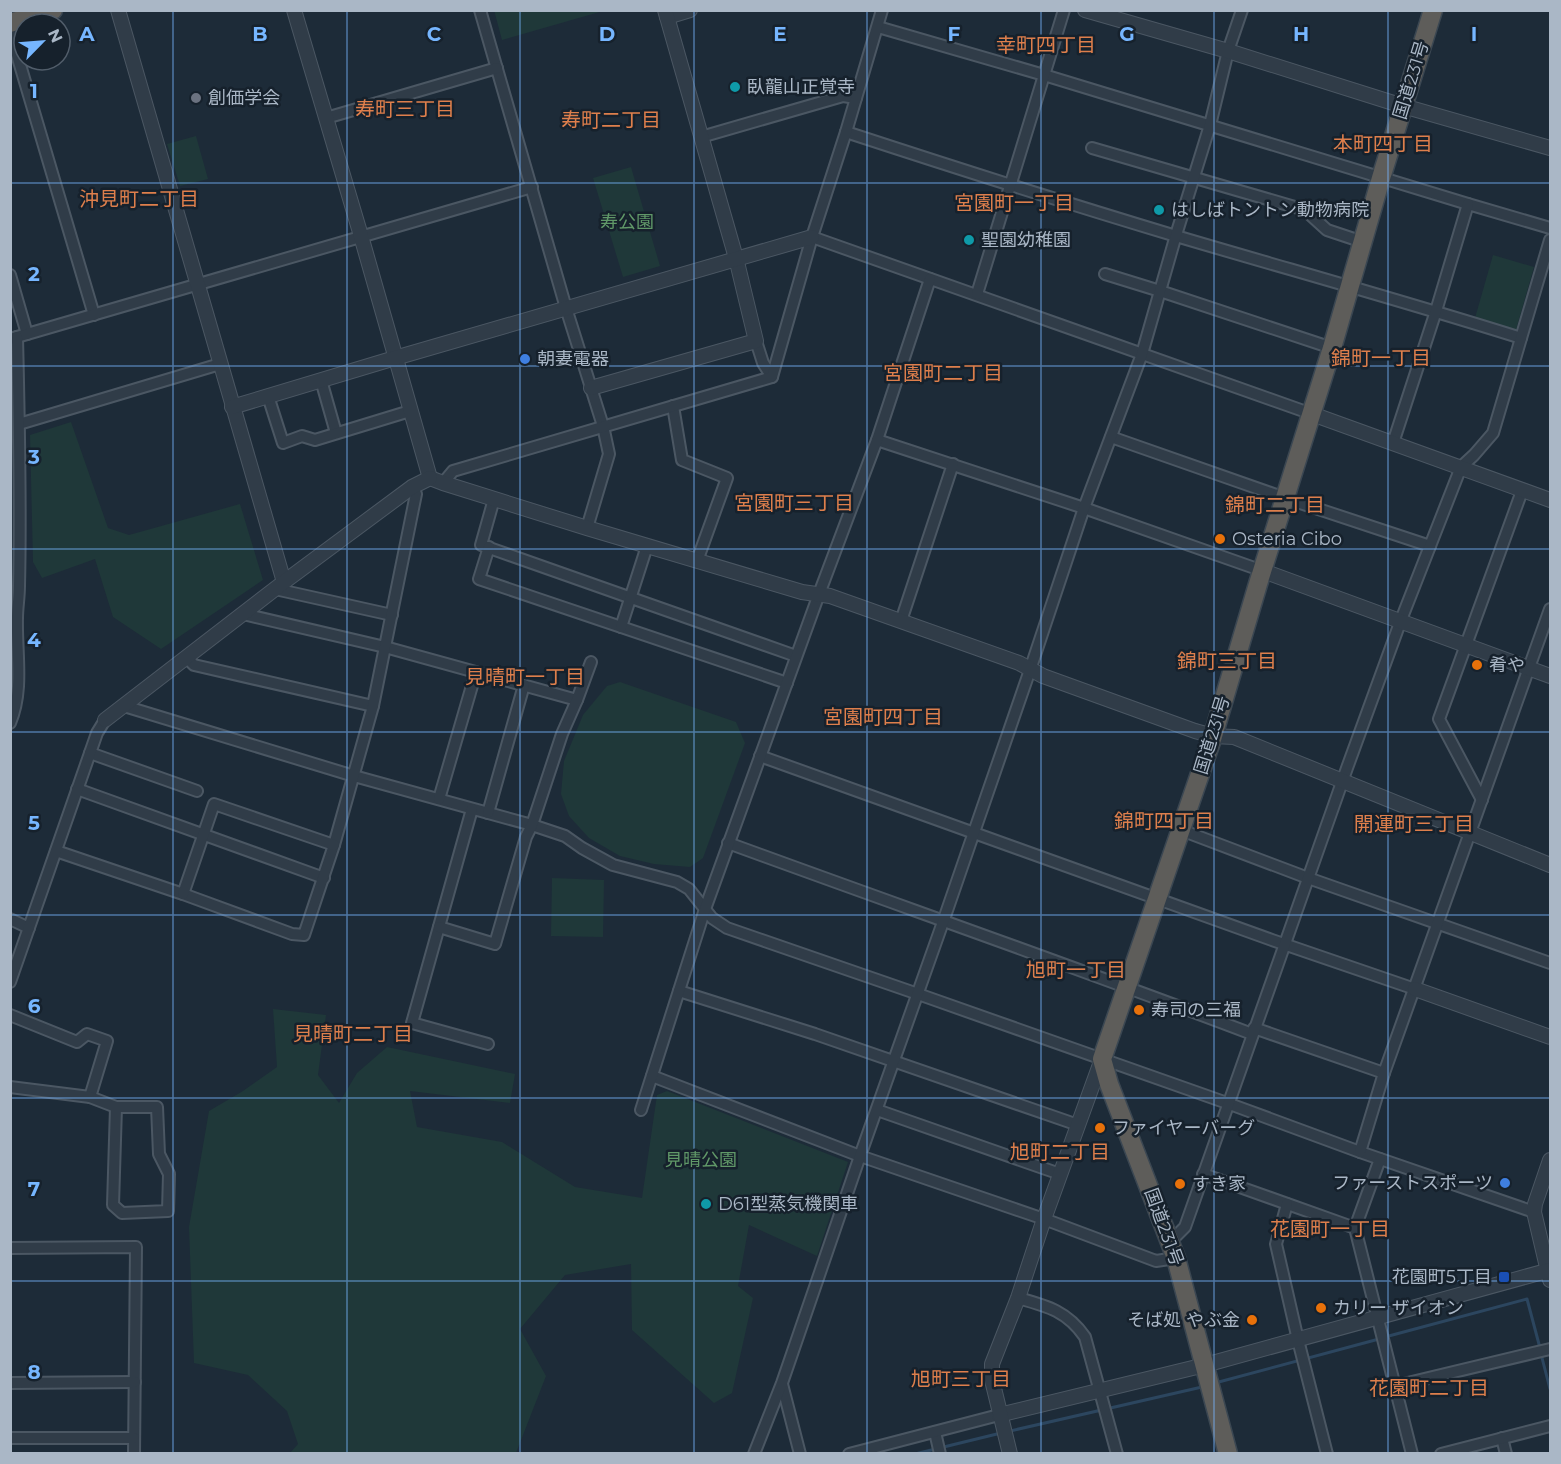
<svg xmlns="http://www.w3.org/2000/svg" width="1561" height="1464" font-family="Montserrat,'Noto Sans JP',sans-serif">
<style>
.green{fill:#1f3839}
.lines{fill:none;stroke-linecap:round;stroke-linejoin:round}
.stream{stroke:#2c465f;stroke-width:3}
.minor-casing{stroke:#4b5763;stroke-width:14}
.tertiary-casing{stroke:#4b5763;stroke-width:16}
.trunk-casing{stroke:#3b4752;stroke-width:21}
.minor{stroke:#303c48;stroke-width:10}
.tertiary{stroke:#303c48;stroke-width:14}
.trunk{stroke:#5e5d5a;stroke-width:18}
.grid{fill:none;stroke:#76b6ff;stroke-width:1.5;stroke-opacity:0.55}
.culture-dot{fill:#0f9aa8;stroke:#16212c;stroke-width:2}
.worship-dot{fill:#6b7280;stroke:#16212c;stroke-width:2}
.shop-dot{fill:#3f7fe0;stroke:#16212c;stroke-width:2}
.food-dot{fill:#e8710a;stroke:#16212c;stroke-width:2}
.transit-dot{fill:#1a4fb4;stroke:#16212c;stroke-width:2}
.labels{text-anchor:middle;stroke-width:5;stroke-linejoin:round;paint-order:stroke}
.street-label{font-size:18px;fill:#aab7c6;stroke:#16212c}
.poi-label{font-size:18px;fill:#aab7c6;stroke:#16212c;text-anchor:start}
.park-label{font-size:18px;fill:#609868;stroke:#16212c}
.neighbourhood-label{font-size:20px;fill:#de7f4c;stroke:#16212c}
.grid-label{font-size:20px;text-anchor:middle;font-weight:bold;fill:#76b6ff;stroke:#16212c;stroke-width:5;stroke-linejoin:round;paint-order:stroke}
</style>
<rect width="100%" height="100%" fill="#1d2b38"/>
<g class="green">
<path d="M494,10H603V11L502,40Z"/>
<path d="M196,136L208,179L180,186L167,144Z"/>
<path d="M631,167L660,266L623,277L593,178Z"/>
<path d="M1493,255L1534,267L1516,330L1475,318Z"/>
<path d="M71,422L108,528L129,535L240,504L263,580L161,649L113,617L95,559L42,578L33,562L30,435Z"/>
<path d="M620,682L736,722L745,743L703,858L690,867L654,864L620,856L589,838L569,816L561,794L564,761L583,715L607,686Z"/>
<path d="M552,878L604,880L603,937L551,936Z"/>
<path d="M273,1009L326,1015L318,1075L339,1103L357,1073L387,1047L515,1074L510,1103L410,1091L417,1127L502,1142L575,1187L642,1198L657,1095L667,1091L848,1162L817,1256L749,1225L738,1286L753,1298L732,1393L714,1403L632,1330L631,1264L565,1275L520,1329L546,1376L516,1453H290L298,1444L287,1411L248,1375L194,1363L189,1227L209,1111L243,1091L277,1067Z"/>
</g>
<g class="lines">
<g class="stream">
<path d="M1385,1337L1527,1299L1540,1348"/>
<path d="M1541,1354L1550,1389"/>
<path d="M1215,1383L1379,1339"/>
<path d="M1010,1431L1202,1387"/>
<path d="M915,1454L1001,1433"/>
</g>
<g class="minor-casing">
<g id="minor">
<path d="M480,10L566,308L603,426L609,454L587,528"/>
<path d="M878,27L1044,75L1468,204L1550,228"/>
<path d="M10,31L94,315"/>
<path d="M326,118L497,68"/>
<path d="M846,132C956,168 1066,203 1176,236C1291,270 1407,302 1521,338"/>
<path d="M701,137L843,96L856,98"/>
<path d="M1092,148L1305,210L1327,230L1363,242"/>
<path d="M812,237L1312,414"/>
<path d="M1105,274L1160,291L1332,348"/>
<path d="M10,275L27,334"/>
<path d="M977,294L1064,10"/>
<path d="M10,339L532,187"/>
<path d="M756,341L763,363L772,377"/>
<path d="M321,380L336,433"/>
<path d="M268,396L283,443L302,436L315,440L410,411"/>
<path d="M673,406L682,460L727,478L697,561"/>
<path d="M19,424L220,364"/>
<path d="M1111,437L1285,498L1430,546"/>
<path d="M877,440L1084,508L1263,571"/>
<path d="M1393,443L1436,311L1468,204"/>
<path d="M443,483L453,471L772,377L812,237L846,132L882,10"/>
<path d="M494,499L481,545L796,656"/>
<path d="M489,547L479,579L787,683"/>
<path d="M275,589L392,615"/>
<path d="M243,614L385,647L577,700"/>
<path d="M901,621L953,464"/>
<path d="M621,627L647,546"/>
<path d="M186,657L194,665L373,706"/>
<path d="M124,706L354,776L532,825L565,836L582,848L613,865L677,882L689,889L712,918L727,928L918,994L1227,1103L1360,1152L1534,1212"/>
<path d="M10,723C24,690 16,653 17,618C17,608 19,597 19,586C21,503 19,420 17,337"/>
<path d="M90,753L197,791"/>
<path d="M760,756L1272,940L1415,989"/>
<path d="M77,789L324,878"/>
<path d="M439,799L476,672"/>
<path d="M1482,800L1439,719L1522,491"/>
<path d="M472,809L412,1023L488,1044"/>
<path d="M488,813L524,685"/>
<path d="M1181,830L1308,878L1550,963"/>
<path d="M728,843C903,907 1078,968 1252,1034"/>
<path d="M56,851L183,894L292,934L304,935L334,845L373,706L416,494L412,487"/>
<path d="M183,894L214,804L334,845"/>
<path d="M10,919L29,928"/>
<path d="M439,927L495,944L526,837L532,825L562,734L577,700L591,662"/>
<path d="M10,982L97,733L105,720"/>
<path d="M679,991L815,1034L1078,1125"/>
<path d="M10,1015L77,1042L87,1034L107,1041L90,1097"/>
<path d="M1254,1028L1384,1073"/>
<path d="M652,1076L860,1156L1044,1219L1156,1261L1176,1258"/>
<path d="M10,1087L90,1097L116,1107H157L159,1154L169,1174L168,1211L122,1213L113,1205L116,1107"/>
<path d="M641,1110L705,909L819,594L877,440L930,279"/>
<path d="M877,1110L1060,1174"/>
<path d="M1360,1152L1384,1073L1550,609"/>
<path d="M1380,1159L1355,1228L1412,1454"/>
<path d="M1203,1174L1355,1228"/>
<path d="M1287,1204L1276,1244L1298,1340L1327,1454"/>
<path d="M1170,1242L1185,1227L1347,768L1401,620L1461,467L1474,455L1493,433L1550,240"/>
<path d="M10,1248L136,1247L134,1454"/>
<path d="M1018,1298C1047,1306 1067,1311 1085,1337L1117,1454"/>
<path d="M10,1383L135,1382"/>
<path d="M782,1384L800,1454"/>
<path d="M1395,1386L1550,1349"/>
<path d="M935,1432L940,1454"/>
<path d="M10,1438H134"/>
<path d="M1502,1438L1506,1454"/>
<path d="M754,1454L782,1383L860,1156L943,922L1030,670L1084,508L1142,354L1176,235L1210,125L1228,51L1242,10"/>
<path d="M849,1454L999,1415"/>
<path d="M1441,1454L1550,1426"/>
</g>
</g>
<g class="tertiary-casing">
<g id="tertiary">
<path d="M118,10L284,582"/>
<path d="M294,10L359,229L430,478"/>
<path d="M1085,10L1228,51L1403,106L1550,148"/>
<path d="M667,17L690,10"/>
<path d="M591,388L756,341L736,258L665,10"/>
<path d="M232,407L395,358L812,237"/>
<path d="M1312,414L1550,500"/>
<path d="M430,478L443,483L587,528L802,592L830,596L1019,663L1043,676L1195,731L1213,736L1234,737L1550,865"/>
<path d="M1263,571L1550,676"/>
<path d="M105,720L284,582L412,487L430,478"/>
<path d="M1415,989L1550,1037"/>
<path d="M1550,1160L1535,1204L1534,1212L1550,1280"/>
<path d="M999,1415L1205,1365L1550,1270"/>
<path d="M1010,1454L992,1380V1364L1018,1298L1044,1219L1102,1059"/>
</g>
</g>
<g class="trunk-casing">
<g id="trunk">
<path d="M10,23L53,10"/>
<path d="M1228,1454L1176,1258L1109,1084L1102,1059L1213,736L1258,584L1332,348L1381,178L1433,10"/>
</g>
</g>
<use href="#minor" class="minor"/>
<use href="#tertiary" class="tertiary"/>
<use href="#trunk" class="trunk"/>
</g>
<path class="grid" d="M173,10V1454M347,10V1454M520,10V1454M694,10V1454M867,10V1454M1041,10V1454M1214,10V1454M1388,10V1454M10,183H1550M10,366H1550M10,549H1550M10,732H1550M10,915H1550M10,1098H1550M10,1281H1550"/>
<g class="culture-dot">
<circle cx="735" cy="87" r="6"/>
<circle cx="1159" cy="210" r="6"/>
<circle cx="969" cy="240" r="6"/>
<circle cx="706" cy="1204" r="6"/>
</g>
<circle class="worship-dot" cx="196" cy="98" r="6"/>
<g class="shop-dot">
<circle cx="525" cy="359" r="6"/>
<circle cx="1505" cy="1183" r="6"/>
</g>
<g class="food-dot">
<circle cx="1220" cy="539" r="6"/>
<circle cx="1477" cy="665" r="6"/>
<circle cx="1139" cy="1010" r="6"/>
<circle cx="1100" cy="1128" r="6"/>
<circle cx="1180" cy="1184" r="6"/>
<circle cx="1321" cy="1308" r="6"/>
<circle cx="1252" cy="1320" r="6"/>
</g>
<rect class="transit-dot" x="1498" y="1271" width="12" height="12" rx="3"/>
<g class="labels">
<g class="street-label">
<text transform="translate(1411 80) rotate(-73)" y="6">国道231号</text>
<text transform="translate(1212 735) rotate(-73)" y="6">国道231号</text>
<text transform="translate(1164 1227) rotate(70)" y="6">国道231号</text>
</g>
<g class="poi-label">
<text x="747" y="93">臥龍山正覚寺</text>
<text x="208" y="104">創価学会</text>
<text x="1171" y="216">はしばトントン動物病院</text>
<text x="981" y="246">聖園幼稚園</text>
<text x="537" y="365">朝妻電器</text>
<text x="1232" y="545">Osteria Cibo</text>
<text x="1489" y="671">肴や</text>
<text x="1151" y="1016">寿司の三福</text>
<text x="1112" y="1134">ファイヤーバーグ</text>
<text x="1493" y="1189" text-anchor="end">ファーストスポーツ</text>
<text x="1192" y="1190">すき家</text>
<text x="718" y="1210">D61型蒸気機関車</text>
<text x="1492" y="1283" text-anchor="end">花園町5丁目</text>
<text x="1333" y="1314">カリー ザイオン</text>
<text x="1240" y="1326" text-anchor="end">そば処 やぶ金</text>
</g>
<g class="park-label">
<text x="627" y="228">寿公園</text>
<text x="701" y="1166">見晴公園</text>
</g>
<g class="neighbourhood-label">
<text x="1046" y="52">幸町四丁目</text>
<text x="405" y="116">寿町三丁目</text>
<text x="611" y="127">寿町二丁目</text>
<text x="1383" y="151">本町四丁目</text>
<text x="139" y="206">沖見町二丁目</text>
<text x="1014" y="210">宮園町一丁目</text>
<text x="1381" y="365">錦町一丁目</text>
<text x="943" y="380">宮園町二丁目</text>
<text x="794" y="510">宮園町三丁目</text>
<text x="1275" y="512">錦町二丁目</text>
<text x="1227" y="668">錦町三丁目</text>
<text x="525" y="684">見晴町一丁目</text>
<text x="883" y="724">宮園町四丁目</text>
<text x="1164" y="828">錦町四丁目</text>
<text x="1414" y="831">開運町三丁目</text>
<text x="1076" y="977">旭町一丁目</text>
<text x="353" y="1041">見晴町二丁目</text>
<text x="1060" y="1159">旭町二丁目</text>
<text x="1330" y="1236">花園町一丁目</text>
<text x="961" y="1386">旭町三丁目</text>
<text x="1429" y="1395">花園町二丁目</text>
</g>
</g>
<g class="grid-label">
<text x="87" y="41">A</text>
<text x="260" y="41">B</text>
<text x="434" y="41">C</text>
<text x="607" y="41">D</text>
<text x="780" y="41">E</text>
<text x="954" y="41">F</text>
<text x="1127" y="41">G</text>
<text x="1301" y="41">H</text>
<text x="1474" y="41">I</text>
<text x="34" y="98">1</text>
<text x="34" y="281">2</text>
<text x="34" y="464">3</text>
<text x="34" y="647">4</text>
<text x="34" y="830">5</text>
<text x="34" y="1013">6</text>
<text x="34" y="1196">7</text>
<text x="34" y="1379">8</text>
</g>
<rect width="1561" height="1464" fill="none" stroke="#aab7c6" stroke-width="24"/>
<g transform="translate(42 42) rotate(65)"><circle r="28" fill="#16212c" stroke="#515d6a" stroke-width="1.5"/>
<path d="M0-4.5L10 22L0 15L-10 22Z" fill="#76b6ff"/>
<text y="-9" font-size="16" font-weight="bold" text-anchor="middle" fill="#aab7c6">N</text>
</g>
</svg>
